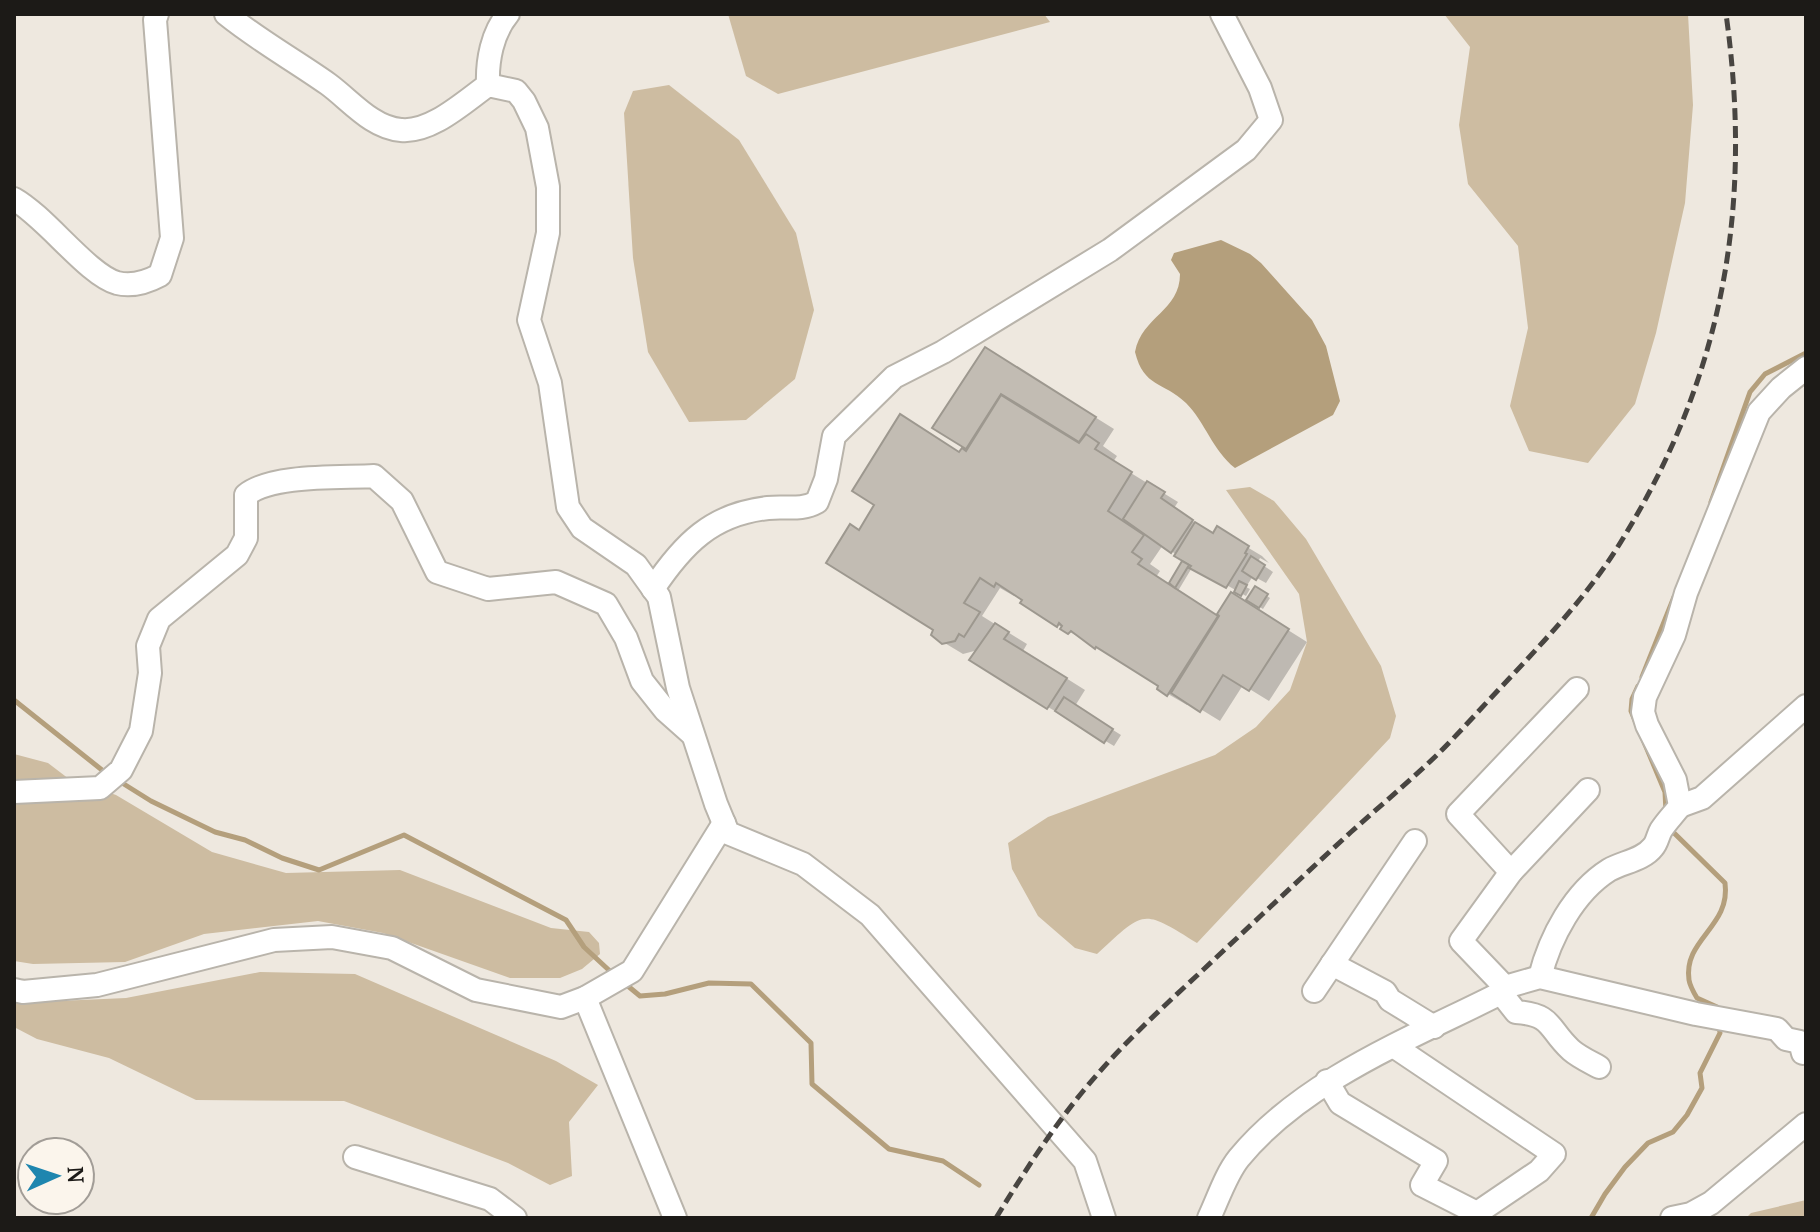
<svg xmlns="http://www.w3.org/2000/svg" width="1820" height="1232" font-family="'PT Serif',serif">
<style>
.green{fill:#cdbca1}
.water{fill:#b49f7c}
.shadow{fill:#0003;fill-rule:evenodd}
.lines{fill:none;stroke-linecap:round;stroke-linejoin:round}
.stream{stroke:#b49f7c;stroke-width:5}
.building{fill:#c2bcb3;stroke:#9d988f;stroke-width:2}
.minor-casing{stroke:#b9b4ab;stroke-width:26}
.minor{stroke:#fff;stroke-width:22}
.rail{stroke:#484541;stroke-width:5;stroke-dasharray:12 6;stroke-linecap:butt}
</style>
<rect width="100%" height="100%" fill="#eee8df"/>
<g class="green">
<path d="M728,14H1044L1050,22L778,94L746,76Z"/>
<path d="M1444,14H1688L1693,105L1685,203L1656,333L1635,404L1588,463L1529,451L1510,406L1528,328L1518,246L1468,184L1459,125L1470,47Z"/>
<path d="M669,85L739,140L796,233L814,310L795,379L746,420L689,422L648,352L633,258L624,113L633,91Z"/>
<path d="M1250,487L1274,501L1306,539L1381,666L1396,716L1390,738L1197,943C1141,908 1145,910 1097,954L1075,948L1038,916L1012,869L1008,843L1048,817L1215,755L1256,727L1290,690L1307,642L1299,594L1226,490Z"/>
<path d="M14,754L48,763L69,779L116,795L212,852L286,873L400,870L551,928L589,932L599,943L600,954L582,969L560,978H510L383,933L318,921L204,934L125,962L33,964L14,961Z"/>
<path d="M260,972L355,974L556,1061L598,1085L569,1122L572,1176L550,1185L508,1163L344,1101L196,1100L109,1058L37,1039L14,1027V1003L126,998Z"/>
<path d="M1806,1200V1218H1746L1751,1213Z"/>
</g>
<path class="water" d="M1221,240L1250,254L1261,263L1312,320L1326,346L1340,401L1333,415L1235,468C1213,451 1205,422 1186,403C1163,381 1144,388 1135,352C1142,316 1180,311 1180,274L1171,260L1174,253Z"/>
<g class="shadow">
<path d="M1005,361L1114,429L1103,446L1117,456L1113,462L1178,502L1174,508L1213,535L1217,529L1262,556L1269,563L1260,558L1258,562L1273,572L1266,583L1253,576L1246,587L1250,589L1246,596L1193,566L1178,591L1218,617L1232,595L1307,642L1269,701L1243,685L1220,721L1189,702L1187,705L1168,694L1161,685L1058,625L1015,593L1014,596L1000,588L982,616L1027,644L1023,651L1085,690L1075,706L1121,735L1114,746L1048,707L978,650L963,654L943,642L860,532L961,454ZM1163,545L1192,566L1190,568L1183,564L1169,586L1156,577L1160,571L1150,564Z"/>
<path d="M1256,589L1270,598L1263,609L1249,600Z"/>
</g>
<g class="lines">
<g class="stream">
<path d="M1711,502L1750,392L1765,374L1806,353"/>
<path d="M1642,677L1674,597"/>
<path d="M1638,686L1632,699L1631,711L1665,792L1666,812"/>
<path d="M14,700L107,774"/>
<path d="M119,781L151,801L215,832L245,840L282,858L319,870L404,835L566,920L584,947L612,973"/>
<path d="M1670,829L1725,883C1731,927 1683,939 1689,980C1690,986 1694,993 1697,998L1717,1007V1011"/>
<path d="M623,982L640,996L665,994L709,983L751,984L811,1043L812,1084L889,1149L943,1161L979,1185"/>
<path d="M1591,1218L1605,1194L1625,1167L1648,1143L1673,1132L1687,1115L1702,1088L1700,1073L1720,1033L1719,1025"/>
</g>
</g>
<g class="building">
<path d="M985,347L1096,417L1079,442L1001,394L966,449L932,428Z"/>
<path d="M1001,395L1079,443L1086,434L1099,443L1095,449L1132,472L1108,511L1144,535L1132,552L1142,559L1138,564L1218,616L1167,696L1157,689L1158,686L1096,647L1095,649L1071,631L1068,634L1060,629L1062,626L1059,623L1057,627L1020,603L1022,600L996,583L994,587L980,578L964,603L980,612L964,637L959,634L955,641L942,644L931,635L933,630L826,563L850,524L859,530L874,505L852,491L900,414L959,452L962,448L966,451Z"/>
<path d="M1147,481L1165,492L1161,498L1193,520L1171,553L1123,519Z"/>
<path d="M1195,522L1213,533L1217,526L1249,546L1245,553L1247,554L1226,588L1189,568L1191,566L1174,556Z"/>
<path d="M1251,556L1265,565L1256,580L1242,571Z"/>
<path d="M1182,561L1189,565L1175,588L1169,583Z"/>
<path d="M1239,581L1247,585L1241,596L1234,592Z"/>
<path d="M1255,586L1268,594L1259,608L1246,600Z"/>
<path d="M1231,592L1289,629L1249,691L1223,675L1200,712L1171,693L1219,616L1217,614Z"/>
<path d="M995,623L1009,632L1004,639L1067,678L1047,709L969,660Z"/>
<path d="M1064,697L1113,729L1104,743L1055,711Z"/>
</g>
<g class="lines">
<g class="minor-casing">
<g id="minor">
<path d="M226,14C258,40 294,60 328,84C350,100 372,128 401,130C431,133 464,102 488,85L516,91L524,101L537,128L548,187V233L529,320L550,383L568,507L582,528L636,565L659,597L678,688L716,804L728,833L803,864L870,915L1085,1161L1104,1218"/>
<path d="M488,85C487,61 492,33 508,14"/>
<path d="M14,199C46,217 88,275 117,283C133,287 147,282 160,275L172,238L155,20L157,14"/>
<path d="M653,589C683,544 712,514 768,508C786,506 801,511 817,502L826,479L834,436L894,377L943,352L1110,250L1246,150L1271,120L1260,88L1222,14"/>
<path d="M14,792L100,788L121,770L141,731L150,673L148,646L159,619L237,555L246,538V495C272,474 341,478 374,476L402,501L437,572L488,589L556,582L606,604L626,638L642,681L665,710L692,734"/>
<path d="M1680,806L1702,798L1806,706"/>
<path d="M1511,872L1458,814L1577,689"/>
<path d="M1332,964L1385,992L1390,1000L1434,1027"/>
<path d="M1540,977C1550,937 1574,892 1609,870C1623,862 1643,860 1653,847C1657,843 1658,835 1661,830C1666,822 1674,814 1680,806L1675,780L1647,725L1643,712L1645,697L1674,635L1686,593L1759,412L1781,388L1806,368"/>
<path d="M1505,987L1461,941L1511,872L1588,790"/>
<path d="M14,990L23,992L97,985L274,940L332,937L392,948L476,990L561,1007L585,998L632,971L724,823"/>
<path d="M1314,991L1415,841"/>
<path d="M1501,993L1516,1012C1554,1015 1547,1028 1571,1050C1579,1057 1590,1062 1599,1067"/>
<path d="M585,998L675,1218"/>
<path d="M1327,1081L1340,1103L1436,1161L1422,1185L1477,1213L1539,1171L1554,1154L1395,1047"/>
<path d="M355,1157L490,1199L515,1218"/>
<path d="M1209,1218C1218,1199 1226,1174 1239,1158C1303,1080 1412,1038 1501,993L1505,987L1540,977L1696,1014L1777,1029L1786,1039L1800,1042L1803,1053"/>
<path d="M1672,1218L1691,1214L1711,1203L1806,1124"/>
</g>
</g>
<use href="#minor" class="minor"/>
<path class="rail" d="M996,1218C1023,1174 1051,1130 1084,1090C1120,1046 1162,1008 1204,969C1253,923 1301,878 1351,832C1380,806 1410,781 1439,753C1461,731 1483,706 1505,683C1547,638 1590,593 1622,540C1724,374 1753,205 1726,14"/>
</g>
<rect width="1820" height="1232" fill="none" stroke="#1c1a17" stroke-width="32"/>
<g transform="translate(56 1176) rotate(87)"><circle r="38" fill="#fbf5ec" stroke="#a29d97" stroke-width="2"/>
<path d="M0-6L14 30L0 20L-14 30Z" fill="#1e86af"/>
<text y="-12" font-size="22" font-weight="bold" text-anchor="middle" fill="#1c1a17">N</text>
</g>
</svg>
